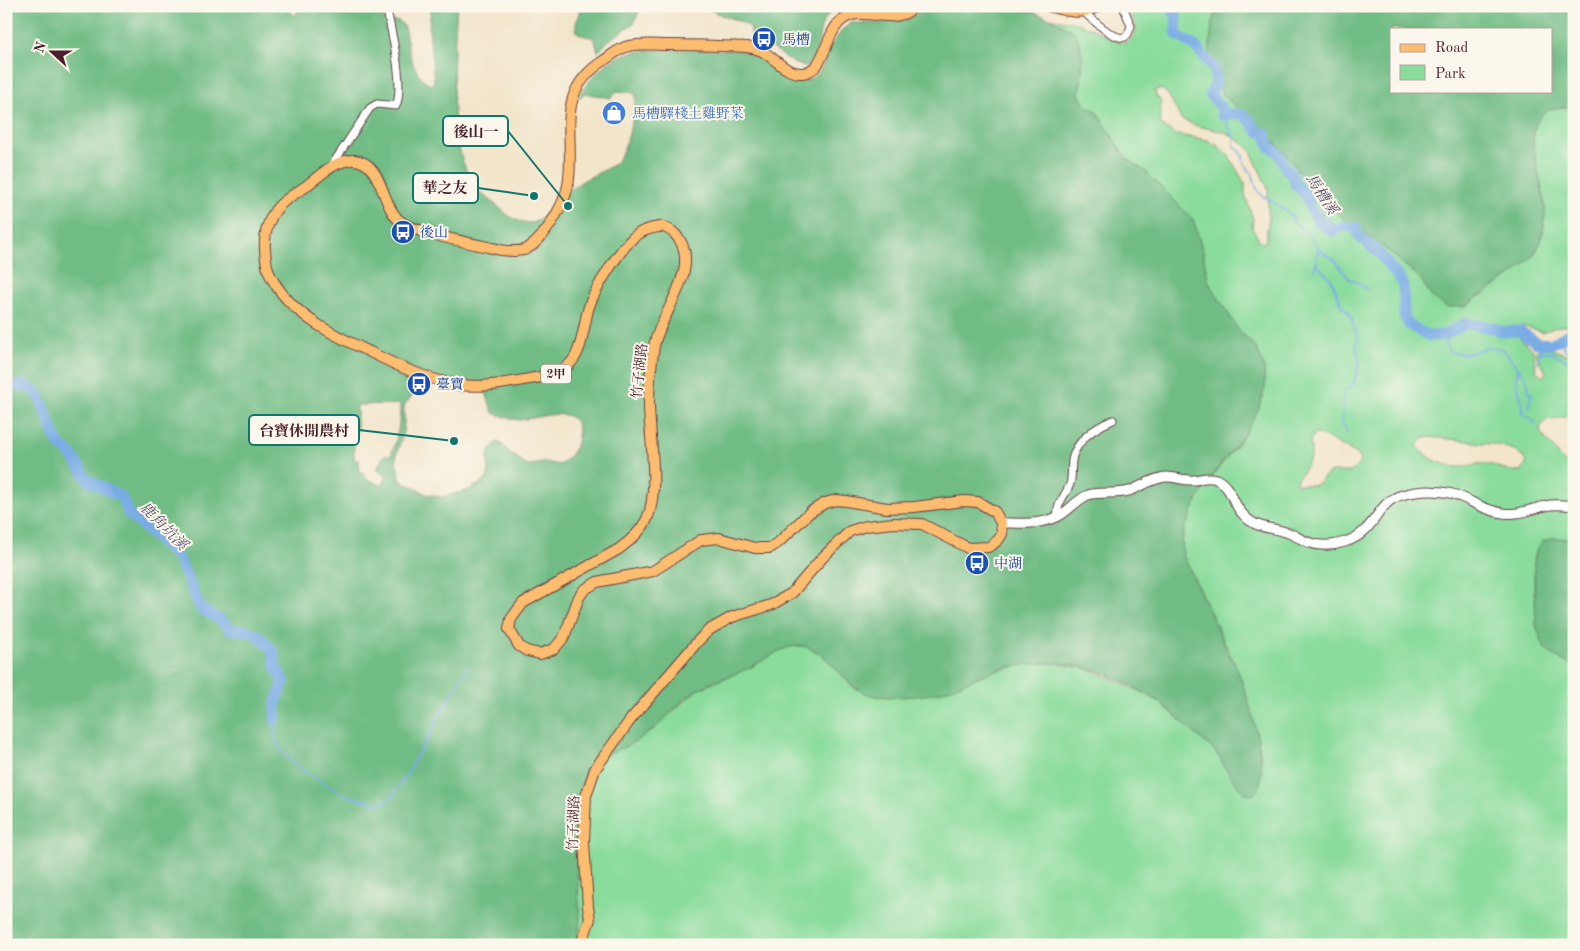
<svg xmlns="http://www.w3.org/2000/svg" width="1580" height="951" font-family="'Old Standard TT','Noto Serif TC',serif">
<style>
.green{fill:#8adc9c;stroke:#6a7e64;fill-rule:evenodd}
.forest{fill:#6fbc84;stroke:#5c6e58;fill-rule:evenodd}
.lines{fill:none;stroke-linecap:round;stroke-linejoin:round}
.stream{stroke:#79ace5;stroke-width:2}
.river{stroke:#79ace5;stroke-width:11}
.minor-casing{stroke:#633d43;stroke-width:9}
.tertiary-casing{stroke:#633d43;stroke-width:11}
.primary-casing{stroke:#633d43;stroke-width:12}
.minor{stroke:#fff;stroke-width:7}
.tertiary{stroke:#fff;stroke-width:9}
.primary{stroke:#fcbd6f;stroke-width:10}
.labels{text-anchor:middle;stroke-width:4;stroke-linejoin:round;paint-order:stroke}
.shield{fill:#fbf7ec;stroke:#7f6065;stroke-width:1}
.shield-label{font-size:12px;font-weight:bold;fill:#4a1f2b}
.transit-label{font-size:14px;fill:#164399;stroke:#fbf7ec;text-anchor:start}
.shop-label{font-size:14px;fill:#366cbe;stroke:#fbf7ec;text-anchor:start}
.street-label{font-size:14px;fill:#4a1f2b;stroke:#fbf7ec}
.water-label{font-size:15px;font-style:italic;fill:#5a506c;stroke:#fbf7ec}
.leader{fill:none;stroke:#0f766e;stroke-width:2}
.callout-dot{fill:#0f766e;stroke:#fbf7ec;stroke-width:2}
.callout{fill:#fbf7ec;stroke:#0f766e;stroke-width:2}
.callout-label{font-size:15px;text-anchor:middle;font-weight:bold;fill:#4a1f2b}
</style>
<rect width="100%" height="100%" fill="#fbf7ec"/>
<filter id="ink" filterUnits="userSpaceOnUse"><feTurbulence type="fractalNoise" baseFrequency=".02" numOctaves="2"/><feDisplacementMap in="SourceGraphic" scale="10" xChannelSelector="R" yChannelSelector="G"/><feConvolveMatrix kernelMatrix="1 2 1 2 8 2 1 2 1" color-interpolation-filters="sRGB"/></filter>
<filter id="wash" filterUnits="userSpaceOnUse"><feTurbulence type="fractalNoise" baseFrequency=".0096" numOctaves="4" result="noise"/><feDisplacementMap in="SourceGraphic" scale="20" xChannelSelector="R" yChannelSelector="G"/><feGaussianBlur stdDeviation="1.12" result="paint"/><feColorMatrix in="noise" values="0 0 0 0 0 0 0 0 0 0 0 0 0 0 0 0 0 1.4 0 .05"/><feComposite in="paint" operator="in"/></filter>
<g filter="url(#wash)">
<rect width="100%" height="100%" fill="#f2e5ca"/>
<path class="green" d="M1126,6H1217L1212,24L1222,94L1282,149L1309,185L1420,278L1432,297L1465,307C1487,288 1529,271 1540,243C1544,232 1546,213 1544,201C1540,166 1510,103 1574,107V340L1572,327C1561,324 1553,328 1543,332L1523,326L1516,328V334L1533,350L1536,371L1543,377L1546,372L1536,355V351L1545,347L1574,357V417L1571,416L1546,420L1541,426L1540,432L1564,462L1569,463L1574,458V539L1553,538L1536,550L1534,564V595L1559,659L1574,666V945H574C583,925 579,912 578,892C577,856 573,797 589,765L592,761L624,747L653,729L697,690L751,667L781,650L793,646H806L824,656L854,688L876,696L920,695L940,692L993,671L1027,664L1055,663L1089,669L1140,691L1161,703L1213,749L1228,770L1259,787L1261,758L1258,740L1246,695L1238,671L1183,555L1182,542L1184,530L1198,498L1221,465L1245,434L1257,349L1237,328L1208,281L1203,252L1193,219L1146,172L1126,158L1096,111L1086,106L1079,95L1081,81L1072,30L1050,18C1060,20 1071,21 1081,24C1087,27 1094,29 1099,32C1108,36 1122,48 1131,39C1141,28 1131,16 1126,6ZM1158,89L1163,90L1168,94L1181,119L1197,126L1225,132L1244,144L1251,151L1268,189V223L1266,239L1264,243L1260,241L1252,228L1253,219L1245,194V184L1229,156L1218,146L1208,140L1177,135L1161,125L1160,118L1161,101L1156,96L1155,90ZM1314,434L1322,435L1357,454L1360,458L1359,464L1351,472H1331L1325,476L1319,483L1313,485L1297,484L1296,482L1297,479C1307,466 1314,457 1310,440ZM1427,437L1450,439L1498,445L1517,451L1527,462L1522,472C1510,472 1500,467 1488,464C1477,462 1467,468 1457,467C1443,465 1425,458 1417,446L1422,439Z"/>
<g class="forest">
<path d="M6,6H286L294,16L303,6H380L384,21H399L404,26C409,49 410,71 430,85L434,81L429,29L431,6H457C454,57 444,147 477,189C482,195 491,200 497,206C506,214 520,226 534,222C548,217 562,196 574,187C586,177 602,173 614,164C627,154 634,113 636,97L634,93L617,91L611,98L585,93L577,99C588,81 601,65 620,56C645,45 706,51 735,50L751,52L761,57L789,78L798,81L809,80L819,72L831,46L843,29L851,23H880L907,19L932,6H1015L1050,18L1072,30L1078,37L1083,60L1079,95L1086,106L1096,111L1126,158L1146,172L1193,219L1203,252L1208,281L1237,328L1257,349L1264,367L1265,388L1258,410L1245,434L1220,465L1198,498L1184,530L1182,542L1183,555C1197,584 1210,614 1224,643C1228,653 1234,661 1238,671C1247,692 1271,772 1257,791C1244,808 1223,762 1217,754C1209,745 1199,738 1191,730C1180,721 1171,710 1160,702C1140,689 1114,676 1091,669C1059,660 1026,662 994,671C976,676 960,686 942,691C925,697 893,698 875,696C840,691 827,637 790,647C776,651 763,661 749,668C732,676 713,681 697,690C681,700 669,716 655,728C637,743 613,752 592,761L589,765C573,797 577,856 578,892C579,912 583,925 574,945H6ZM420,381L454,389L485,390L493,413C502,415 511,420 520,420C539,419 581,400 578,437C577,449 569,458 559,465L546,462L527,466C517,455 512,458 502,444L498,442C479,454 494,466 486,480L469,490L442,497L426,494L413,486L405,484L401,480L396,462L397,453L404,429V409L405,404L412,396ZM400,404C400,422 398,438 391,455H384L381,460L377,470L387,475L382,486L363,477L365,473H360L359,460H354V431H357V405Z"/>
<path d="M582,6H641L634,23L608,41L598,52L595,41L592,37C567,35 577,23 582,6Z"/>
<path d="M707,6H838C831,12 825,17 822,25C817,40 820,56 806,67L793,63L771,47L753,40L750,27C737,17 718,18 707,6Z"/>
<path d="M1217,6H1574V107C1510,103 1540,166 1544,201C1546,213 1544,232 1540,243C1529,271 1487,288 1465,307H1447L1432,297L1420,278L1383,247L1343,218L1309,185L1282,149L1222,94L1209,57L1212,24ZM1391,29H1551V91H1391Z"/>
<path d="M1553,538L1574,539V666L1559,659L1545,649L1536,626L1534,564L1536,550L1543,541Z"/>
</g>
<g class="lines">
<g class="stream">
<path d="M1230,114L1227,124L1234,137V146L1239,149L1243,157V161L1253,176L1257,189L1263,197L1268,198L1290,214L1294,222L1312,237L1314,243L1318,247L1316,262L1318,266L1331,279L1343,308L1346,309L1352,318L1353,325L1358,338L1356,349L1360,362L1357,369V375L1354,379V383L1344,393V411L1341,421L1347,433"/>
<path d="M1313,213L1320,212L1334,224L1343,226"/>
<path d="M1319,248L1323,253L1334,259L1349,279L1356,281L1367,289"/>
<path d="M1314,271L1316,263"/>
<path d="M1441,335L1450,352L1466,354L1489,347L1503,349L1518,368L1516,380L1523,406L1522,412L1536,423"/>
<path d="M1565,336L1570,344L1574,345"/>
<path d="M1560,339L1564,348L1574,358"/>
<path d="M1539,343L1540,353C1551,348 1558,358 1567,360L1570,364"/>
<path d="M1537,363L1540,354"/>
<path d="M1519,369L1527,380L1529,392L1532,394L1530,398L1529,408"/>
<path d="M275,720L276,740L286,757L310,775L345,795L378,804L389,800L407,774L461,677L468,667"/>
</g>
<g class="river">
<path d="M1172,6L1171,9L1176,14L1177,35L1195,46L1214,69L1216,82L1210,94L1221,107L1222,115C1243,112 1246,113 1257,131L1266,134L1269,146L1278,153L1287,170L1293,175L1295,184L1307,196L1310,208L1320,223L1332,231L1343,226L1356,227L1359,236L1380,254L1403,283L1404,317L1409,325L1429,336L1445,335L1466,323L1497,329L1502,332L1520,331L1537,343L1551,344L1574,331"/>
<path d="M6,387L25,385L38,393L58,443L71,454L88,480L121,497L129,514L178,558L201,609L224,622L229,629L249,631L259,636L273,651L276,668L284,681L276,703L275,720"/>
</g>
</g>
</g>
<g filter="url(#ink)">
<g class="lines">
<g class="minor-casing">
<g id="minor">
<path d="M1085,13C1092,19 1115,41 1125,37C1129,35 1129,30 1131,26L1123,6"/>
<path d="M332,165L370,108L377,104L396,106C405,85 391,30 386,6"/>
<path d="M1058,517C1055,505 1066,495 1070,484C1073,475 1070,465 1073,456C1079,438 1096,427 1113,420"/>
</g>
</g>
<g class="tertiary-casing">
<path id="tertiary" d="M1001,523C1019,523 1040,525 1057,517C1068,512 1076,500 1088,495C1099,491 1116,495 1129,491C1141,487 1154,477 1167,477C1176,477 1185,481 1194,480C1201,479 1208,476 1216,479C1228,484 1232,498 1238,508C1254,532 1270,525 1291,534C1302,539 1310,545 1322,545C1336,546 1354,541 1364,531C1378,519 1382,500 1402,495C1420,490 1444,489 1461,497C1475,503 1487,511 1503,513C1519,516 1535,507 1551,505C1558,504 1566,505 1574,506"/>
</g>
<g class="primary-casing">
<g id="primary">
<path d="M1048,6C1067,11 1081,16 1099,6"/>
<path d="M581,945L590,919L588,907L584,841L586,796L595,769L631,719L698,641L709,630L732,617L771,605L792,593L822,558L850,531L866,526L894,523L922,524L968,548L988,547L992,545L999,539L1002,534L1001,523L995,512L978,502L964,501L914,507L887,508L846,501L836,500L825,503L810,512L779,542L770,548H755L719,538L701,540L653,571L597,582L584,590L579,597L564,637L554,649L540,654L527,651L519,646L509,629L511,619L523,603L619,549C630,541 641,532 647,519C660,489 649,436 649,403C649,384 651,365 654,346C660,313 705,265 675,234C671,230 664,226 659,227C650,228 641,231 634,237C620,249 593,291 588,310C584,324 582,349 573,360C567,369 558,373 548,376C518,380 484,390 454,384C423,378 398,366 370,352C334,335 295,317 274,282C267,272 266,261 265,250C264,235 268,219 278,207C285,199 296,193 305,187C318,177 336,159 354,160C383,162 381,206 400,221C417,234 477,244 501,250C509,251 516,252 524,250C544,242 568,199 569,178C574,130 555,93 603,61C611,56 619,48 629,46C642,43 657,45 671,45C696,45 722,46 747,47C752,48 758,49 762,51C775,58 786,74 802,73C830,71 822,23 852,15C869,11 887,20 903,14C907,13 912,9 916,6"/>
</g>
</g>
<use href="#minor" class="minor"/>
<use href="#tertiary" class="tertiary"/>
<use href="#primary" class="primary"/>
</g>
</g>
<defs>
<g id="bus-disc" transform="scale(1.25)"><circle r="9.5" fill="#1a4fb4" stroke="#fbf7ec"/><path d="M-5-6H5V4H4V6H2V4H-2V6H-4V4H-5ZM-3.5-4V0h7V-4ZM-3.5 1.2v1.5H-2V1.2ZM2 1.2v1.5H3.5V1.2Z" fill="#fff"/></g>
<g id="shop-disc" transform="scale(1.25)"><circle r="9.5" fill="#3f7fe0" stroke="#fbf7ec"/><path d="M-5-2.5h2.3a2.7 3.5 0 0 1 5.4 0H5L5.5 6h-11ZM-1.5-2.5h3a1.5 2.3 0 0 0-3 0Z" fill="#fff"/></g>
</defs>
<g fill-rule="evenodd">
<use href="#bus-disc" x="764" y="39"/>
<use href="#shop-disc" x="614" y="113"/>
<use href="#bus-disc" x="403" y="232"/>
<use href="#bus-disc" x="419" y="384"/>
<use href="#bus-disc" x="977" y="563"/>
</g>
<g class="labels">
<rect class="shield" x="541" y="364.5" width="30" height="19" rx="4"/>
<g class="shield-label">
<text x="556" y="378">2甲</text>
</g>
<g class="transit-label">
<text x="782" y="44">馬槽</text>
<text x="420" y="237">後山</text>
<text x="436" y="389">臺寶</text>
<text x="994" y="568">中湖</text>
</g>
<g class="shop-label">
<text x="632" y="118">馬槽驛棧土雞野菜</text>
</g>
<g class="street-label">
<text transform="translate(639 371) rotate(-84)" y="5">竹子湖路</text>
<text transform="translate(573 823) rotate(-88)" y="5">竹子湖路</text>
</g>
<g class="water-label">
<text transform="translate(1322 194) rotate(57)" y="5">馬槽溪</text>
<text transform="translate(164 526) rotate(45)" y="5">鹿角坑溪</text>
</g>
</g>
<path class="leader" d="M568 206L508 131M534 196L478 188M454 441L359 430"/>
<g class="callout-dot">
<circle cx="568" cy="206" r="5"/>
<circle cx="534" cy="196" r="5"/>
<circle cx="454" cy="441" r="5"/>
</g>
<g class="callout">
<rect x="443" y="116" width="65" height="30" rx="5"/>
<rect x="413" y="173" width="65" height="30" rx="5"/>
<rect x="249" y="415" width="110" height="30" rx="5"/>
</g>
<g class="callout-label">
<text x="476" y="137">後山一</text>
<text x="445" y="193">華之友</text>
<text x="304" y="436">台寶休閒農村</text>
</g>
<rect width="1580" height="951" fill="none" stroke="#fbf7ec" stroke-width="25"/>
<rect x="1390" y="28" width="162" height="65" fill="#fbf7ec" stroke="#b4a19f"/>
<rect x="1400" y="44" width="25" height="8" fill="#fcbd6f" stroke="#b4a19f"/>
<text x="1435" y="52" font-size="15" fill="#4a1f2b">Road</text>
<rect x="1400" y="65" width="25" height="15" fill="#8adc9c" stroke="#b4a19f"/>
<text x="1435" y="78" font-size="15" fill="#4a1f2b">Park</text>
<g transform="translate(52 52) rotate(291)" stroke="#fbf7ec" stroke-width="4" paint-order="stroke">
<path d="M0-4L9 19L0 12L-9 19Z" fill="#4a1f2b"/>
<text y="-8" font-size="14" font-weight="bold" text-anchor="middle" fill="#4a1f2b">N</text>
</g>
</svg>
